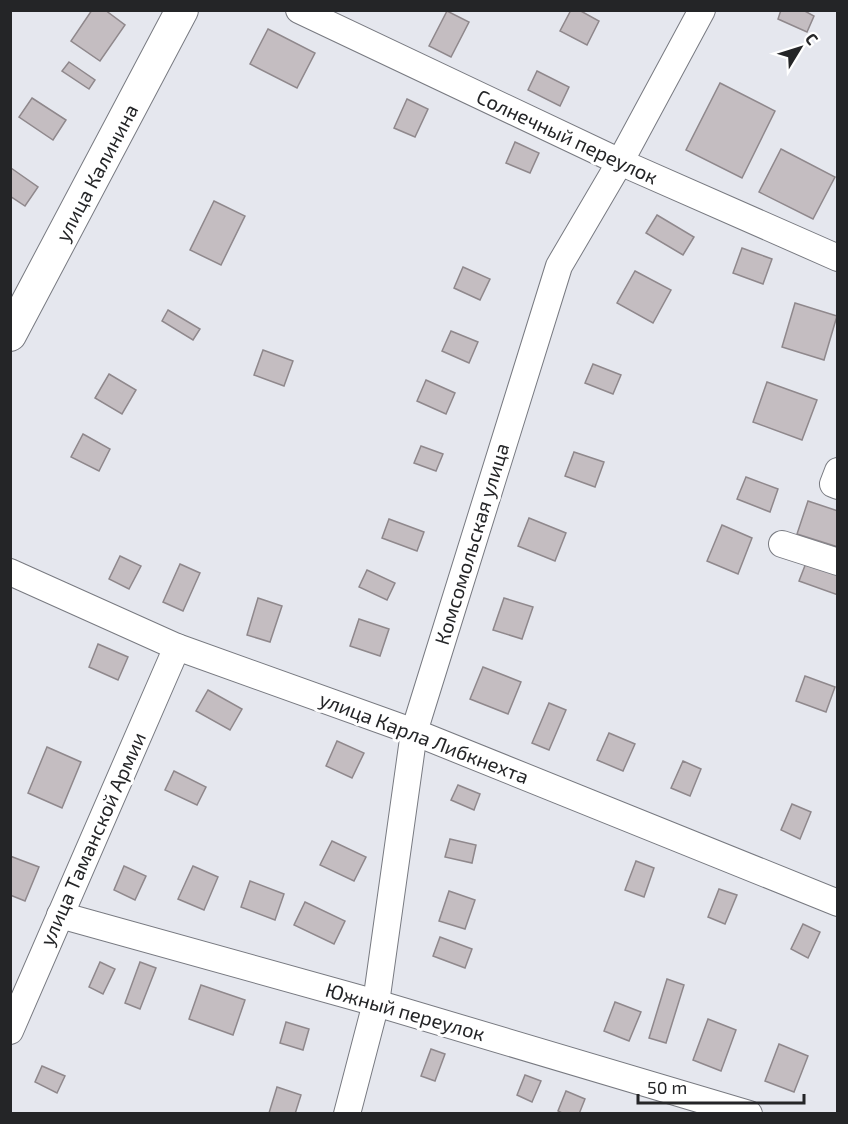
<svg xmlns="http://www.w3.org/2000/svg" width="848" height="1124" font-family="'Exo 2',sans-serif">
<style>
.building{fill:#c4bdc1;stroke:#8f888c;stroke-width:1.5}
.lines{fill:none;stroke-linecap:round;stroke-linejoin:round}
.minor-casing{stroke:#787a81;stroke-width:28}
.tertiary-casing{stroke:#787a81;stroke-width:34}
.minor{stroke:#fff;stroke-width:26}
.tertiary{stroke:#fff;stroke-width:32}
.labels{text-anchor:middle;stroke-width:6;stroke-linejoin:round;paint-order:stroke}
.street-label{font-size:20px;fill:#242527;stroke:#fff}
</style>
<rect width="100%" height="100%" fill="#e5e7ee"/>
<g class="building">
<path d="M92,10H105L125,25L100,61L71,41Z"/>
<path d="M571,10H579L599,21L587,45L560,31Z"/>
<path d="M781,10H803L814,16L807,32L778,19Z"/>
<path d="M447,11L469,22L451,57L429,46Z"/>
<path d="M268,29L315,53L297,88L250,64Z"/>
<path d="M69,62L95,80L89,89L62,71Z"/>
<path d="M537,71L569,87L560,106L528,90Z"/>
<path d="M720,83L775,111L742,178L686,150Z"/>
<path d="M32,98L66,120L53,140L19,117Z"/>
<path d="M407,99L428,109L415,137L394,128Z"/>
<path d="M515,142L539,153L530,173L506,163Z"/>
<path d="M781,149L835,177L813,219L759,192Z"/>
<path d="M11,168L38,187L25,206L10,196Z"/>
<path d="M214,201L245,216L221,265L190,250Z"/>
<path d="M657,215L694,237L683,255L646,233Z"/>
<path d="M742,248L772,259L763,284L733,273Z"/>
<path d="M463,267L490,279L480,300L454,288Z"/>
<path d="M635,271L671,290L653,323L617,303Z"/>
<path d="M795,303L837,316L824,360L782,347Z"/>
<path d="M168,310L200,329L193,340L162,321Z"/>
<path d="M451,331L478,342L469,363L442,351Z"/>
<path d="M263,350L293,361L284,386L254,375Z"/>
<path d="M593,364L621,375L613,394L585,383Z"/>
<path d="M109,374L136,390L122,414L95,398Z"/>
<path d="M426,380L455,393L446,414L417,401Z"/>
<path d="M767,382L817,400L802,440L753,422Z"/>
<path d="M83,434L110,449L99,471L71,457Z"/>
<path d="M421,446L443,454L436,471L414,463Z"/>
<path d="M574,452L604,462L595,487L565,476Z"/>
<path d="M746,477L778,489L770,512L737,499Z"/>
<path d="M808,501L838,511V547L797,534Z"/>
<path d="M529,518L566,533L555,561L518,546Z"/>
<path d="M389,519L424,532L417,551L382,538Z"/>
<path d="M722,525L752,538L738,574L707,561Z"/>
<path d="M120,556L141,566L129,589L109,579Z"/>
<path d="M806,563L838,574V595L799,581Z"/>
<path d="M180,564L200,573L183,611L163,602Z"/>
<path d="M367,570L395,583L387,600L359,587Z"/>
<path d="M258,598L282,606L270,642L247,635Z"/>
<path d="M504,598L533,607L522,639L493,630Z"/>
<path d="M359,619L389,629L380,656L350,646Z"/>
<path d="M98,644L128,657L118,680L89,667Z"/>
<path d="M483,667L521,682L508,714L470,699Z"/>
<path d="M805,676L835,687L826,712L796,701Z"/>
<path d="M208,690L242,709L230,730L196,711Z"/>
<path d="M549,703L566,710L549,750L532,743Z"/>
<path d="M609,733L635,744L623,771L597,760Z"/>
<path d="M337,741L364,753L352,778L326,766Z"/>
<path d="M47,747L81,762L62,808L28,793Z"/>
<path d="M683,761L701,769L690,796L671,788Z"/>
<path d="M174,771L206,787L197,805L165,790Z"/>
<path d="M458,785L480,794L474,810L451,800Z"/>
<path d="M792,804L811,812L800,839L781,830Z"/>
<path d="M450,839L476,845L472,863L445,857Z"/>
<path d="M332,841L366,857L354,881L320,865Z"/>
<path d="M10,856L39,867L25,901L10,895Z"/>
<path d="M636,861L654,868L644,897L625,890Z"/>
<path d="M124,866L146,876L135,900L114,890Z"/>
<path d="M193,866L218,877L204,910L178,899Z"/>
<path d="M250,881L284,894L275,920L241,907Z"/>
<path d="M719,889L737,895L725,924L708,917Z"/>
<path d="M449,891L475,900L465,929L439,921Z"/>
<path d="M305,902L345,921L334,944L294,925Z"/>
<path d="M803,924L820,932L808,958L791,949Z"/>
<path d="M440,937L472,949L465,968L433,956Z"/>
<path d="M100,962L115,969L103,994L89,987Z"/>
<path d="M140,962L156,968L140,1009L125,1003Z"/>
<path d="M667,979L684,985L666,1043L649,1038Z"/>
<path d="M201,985L245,1000L233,1035L189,1019Z"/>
<path d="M615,1002L641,1012L629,1041L604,1031Z"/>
<path d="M708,1019L736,1030L721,1071L693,1060Z"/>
<path d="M286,1022L309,1029L303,1050L280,1043Z"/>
<path d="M779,1044L808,1056L794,1092L765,1081Z"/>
<path d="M431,1049L445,1054L435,1081L421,1076Z"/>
<path d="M42,1066L65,1076L57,1093L35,1082Z"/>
<path d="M525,1075L541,1081L532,1102L517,1095Z"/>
<path d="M277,1087L301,1095L295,1114L269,1113Z"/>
<path d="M566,1091L585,1099L579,1114H564L558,1111Z"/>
</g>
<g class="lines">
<g class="minor-casing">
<g id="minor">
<path d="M299,10L620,162L838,258"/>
<path d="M838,471L833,484L838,486"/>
<path d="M782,544L838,562"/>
<path d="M10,572L177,647L414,732L838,903"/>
<path d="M60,915L376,1003L749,1114"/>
<path d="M10,1031L177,647"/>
<path d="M347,1114L376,1003L414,732L559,266L620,162L702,10"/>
</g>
</g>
<g class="tertiary-casing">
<path id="tertiary" d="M10,335L182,10"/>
</g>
<use href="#minor" class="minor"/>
<use href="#tertiary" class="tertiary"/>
</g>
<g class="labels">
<g class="street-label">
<text transform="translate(567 137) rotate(25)" y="7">Солнечный переулок</text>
<text transform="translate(97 173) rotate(-62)" y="7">улица Калинина</text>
<text transform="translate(472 544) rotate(-73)" y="7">Комсомольская улица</text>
<text transform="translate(424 738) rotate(21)" y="7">улица Карла Либкнехта</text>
<text transform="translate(93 839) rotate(-66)" y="7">улица Таманской Армии</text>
<text transform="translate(405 1012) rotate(16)" y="7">Южный переулок</text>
</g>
</g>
<rect width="848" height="1124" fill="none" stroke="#242527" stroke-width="24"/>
<g transform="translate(800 48) rotate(52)" stroke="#ffffff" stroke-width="4.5" paint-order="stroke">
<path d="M0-4.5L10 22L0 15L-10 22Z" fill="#242527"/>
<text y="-9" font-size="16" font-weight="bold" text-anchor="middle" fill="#242527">С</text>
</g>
<path d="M638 1094v9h166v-9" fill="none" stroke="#242527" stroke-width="3"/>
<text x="647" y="1094" font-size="18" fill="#242527" stroke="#ffffff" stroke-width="4.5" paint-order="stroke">50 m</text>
</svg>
